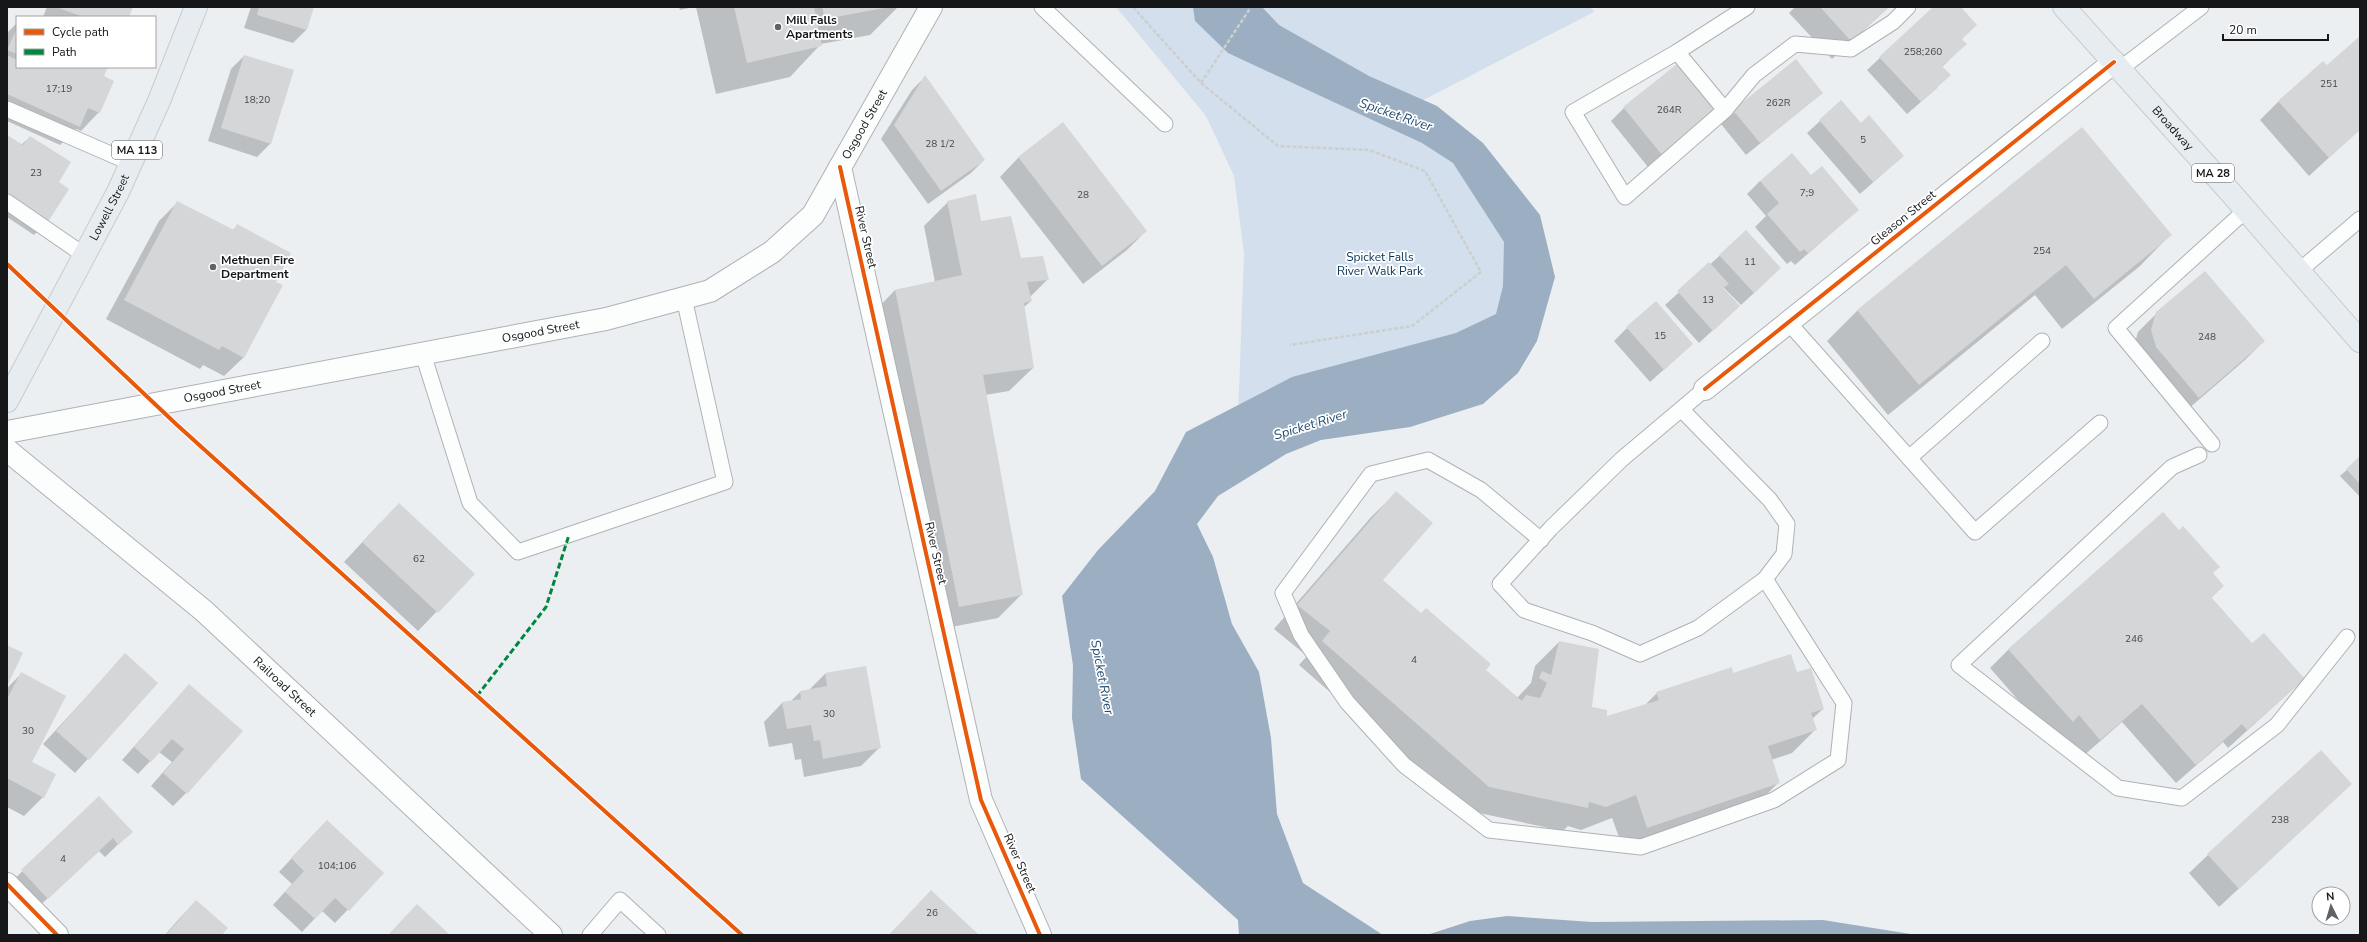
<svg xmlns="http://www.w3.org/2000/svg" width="2367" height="942" font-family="'Nunito Sans',sans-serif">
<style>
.green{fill:#d3dfec}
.water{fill:#9cafc2}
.shadow{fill:#0003}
.building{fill:#d4d6d8}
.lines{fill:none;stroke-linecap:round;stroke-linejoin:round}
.service-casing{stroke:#afb1b4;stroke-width:17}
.minor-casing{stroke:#afb1b4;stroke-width:24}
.secondary-casing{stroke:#afb1b4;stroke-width:24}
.primary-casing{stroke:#c9cbcc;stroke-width:24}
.path{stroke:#cdcece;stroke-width:2.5;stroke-dasharray:4 2;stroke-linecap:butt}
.service{stroke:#fcfdfd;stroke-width:15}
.minor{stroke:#fcfdfd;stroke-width:22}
.secondary{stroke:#fcfdfd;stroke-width:22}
.primary{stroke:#e6ecf0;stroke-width:22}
.quiet{stroke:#00873e;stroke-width:3;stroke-dasharray:6 3;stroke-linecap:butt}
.cycleway-casing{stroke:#fff;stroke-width:6}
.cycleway{stroke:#e8590c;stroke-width:4}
.poi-dot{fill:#606365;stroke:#fff;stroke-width:1.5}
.labels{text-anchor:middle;stroke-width:3.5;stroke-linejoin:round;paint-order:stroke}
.number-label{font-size:10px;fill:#46484a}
.shield{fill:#fff;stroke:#5b5d5e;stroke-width:1}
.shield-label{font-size:11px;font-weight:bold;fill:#151719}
.poi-label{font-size:12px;font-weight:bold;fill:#151719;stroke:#fff;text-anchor:start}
.street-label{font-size:12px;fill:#151719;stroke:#fff}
.park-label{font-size:12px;fill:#073358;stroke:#fff}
.water-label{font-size:13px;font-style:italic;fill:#224b71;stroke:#fff}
</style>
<rect width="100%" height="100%" fill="#eceff2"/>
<path class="green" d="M1116,7H1591L1594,12L1406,109L1522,220L1514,344L1238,417L1244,254L1234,176L1206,116Z"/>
<g class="water">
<path d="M1193,7H1262L1279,25L1369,76L1437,106L1483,143L1540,215L1555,277L1537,341L1518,373L1483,404L1410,427L1321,440L1286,454L1218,496L1197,524L1213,557L1232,624L1259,672L1271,738L1277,814L1303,883L1383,935H1239L1238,920L1081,779L1072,718L1073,665L1062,596L1098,550L1155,491L1186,432L1292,377L1456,333L1496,314L1503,286L1504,242L1453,163L1422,143L1228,53L1195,21Z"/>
<path d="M1507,916L1592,922L1823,920L1917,935H1427L1470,921Z"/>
</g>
<g class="shadow">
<path d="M47,7H132L128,17H43Z"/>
<path d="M251,7H313L306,30L293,43L244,28Z"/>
<path d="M679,7H694L680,10Z"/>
<path d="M696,7H898L870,35L821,44L790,77L716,94Z"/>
<path d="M1795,7H1889L1832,59L1789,13Z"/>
<path d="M1934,7H1960L1961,40L1965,44L1942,67L1937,88L1907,114L1867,70Z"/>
<path d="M17,23V67H107L102,77L99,112L81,131L76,129L60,145L7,121V33Z"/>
<path d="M2360,37V129L2309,176L2260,120L2279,101L2327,66Z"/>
<path d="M244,56L292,71L270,144L257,157L208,141L231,69Z"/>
<path d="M1796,61L1822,93L1746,155L1721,124Z"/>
<path d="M925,77L984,160L971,173L928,204L881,139L912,90Z"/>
<path d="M1624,108L1714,111L1648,167L1611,121Z"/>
<path d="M1820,121L1903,156L1860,194L1807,133Z"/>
<path d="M1063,124L1146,231L1127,250L1083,284L1000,177L1018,158Z"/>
<path d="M2082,128L2170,235L2140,266L2062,329L2035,295L1888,415L1827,341L1857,311Z"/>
<path d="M7,136L21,145L30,137L57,182L47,222L34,235L7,217Z"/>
<path d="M1811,177L1858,210L1795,265L1791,261L1787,264L1755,227L1766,216L1747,194L1760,181Z"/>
<path d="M178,202L232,231L237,226L274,282L281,286L243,358L224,376L203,365L200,369L106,319L159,221Z"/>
<path d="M948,202L980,222L1020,259L1048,279L1030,297L1031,301L1024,307L1033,368L1009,391L985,395L1022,594L998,618L936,630L872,314L895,290L935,282L924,226Z"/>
<path d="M1746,232L1767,281L1741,305L1721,285L1725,319L1699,343L1665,305Z"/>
<path d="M2157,313L2264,341L2245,360L2180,416L2138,366L2133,349L2138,332Z"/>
<path d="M1627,328L1679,356L1650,382L1614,341Z"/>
<path d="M2360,458V497L2340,476Z"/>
<path d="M1396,493L1382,580L1517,698L1531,683L1535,666L1559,642L1590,707L1606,718L1644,706L1657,693L1733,674H1797L1823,709L1812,719L1816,729L1792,753L1771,760L1779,782L1755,806L1624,851L1612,818L1581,830L1568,826L1563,831L1465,810L1299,665L1307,656L1274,629L1372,516Z"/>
<path d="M380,523L473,574L418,631L344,562Z"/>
<path d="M2179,532L2223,586L2211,598L2252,644L2304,679L2228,748L2223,742L2176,783L2122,722L2081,758L2053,740L1990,668L2009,649Z"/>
<path d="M125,655L157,683L75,773L43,744Z"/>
<path d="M865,667L880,747L861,766L804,777L801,759L795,760L792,743L769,747L764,722L782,703L790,702L800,692L809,690L825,674Z"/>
<path d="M21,674L30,762L43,797L24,816L7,807V688Z"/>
<path d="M189,685L186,793L173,806L151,786L172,762L159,752L138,774L122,760Z"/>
<path d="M2351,784L2219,907L2189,873L2208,855Z"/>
<path d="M99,798L131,832L105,857L99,851L34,911L9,884Z"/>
<path d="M314,834L383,873L335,923L322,911L302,932L273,905L292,884L279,872Z"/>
<path d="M931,892L976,935H889Z"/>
<path d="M196,901L224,935H165L178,920Z"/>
</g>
<g class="building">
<path d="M56,7H133L129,17H83Z"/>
<path d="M259,7H314L307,30L257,15Z"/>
<path d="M734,7H814L822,46L747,63Z"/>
<path d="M822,7H884V8L825,19Z"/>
<path d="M1820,7H1889L1851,41Z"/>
<path d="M1933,7H1961L1977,25L1962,39L1967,44L1942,66L1951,75L1921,102L1879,57Z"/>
<path d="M17,28V54L7,50Z"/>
<path d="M2360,36V130L2329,158L2278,101L2323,61L2327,65Z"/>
<path d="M7,55L17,60V67H108L104,76L114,81L100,113L88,108L80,127L7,94Z"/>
<path d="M244,55L294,70L271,144L221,128Z"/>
<path d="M1796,59L1823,93L1760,143L1733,110Z"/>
<path d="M1677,64L1715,111L1662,155L1623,107Z"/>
<path d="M925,75L985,160L941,191L894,125Z"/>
<path d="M1841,100L1861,123L1869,115L1904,156L1873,182L1819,120Z"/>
<path d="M1063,122L1147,231L1102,266L1018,157Z"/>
<path d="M2082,127L2172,235L2094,299L2066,265L1919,385L1857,310Z"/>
<path d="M7,135L23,145L30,136L71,162L59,182L69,189L48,222L7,196Z"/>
<path d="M1792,153L1811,175L1822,166L1859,210L1808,253L1804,249L1800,252L1767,214L1779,203L1760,181Z"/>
<path d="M976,194L981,221L1011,216L1021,258L1043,256L1049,280L1027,282L1032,301L1024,303L1034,368L983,375L1023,595L959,607L895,290L962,275L947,201Z"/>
<path d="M177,201L234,230L237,224L291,253L276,282L283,285L244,358L222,346L219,350L124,300Z"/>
<path d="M1746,230L1781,268L1754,293L1719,255Z"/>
<path d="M1709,262L1729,284L1723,288L1740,306L1713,331L1677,291Z"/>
<path d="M2205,271L2265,341L2199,398L2156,347L2151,330L2156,312Z"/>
<path d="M1656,301L1693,344L1664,370L1626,327Z"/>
<path d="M2360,456V484L2346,469Z"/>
<path d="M1396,491L1433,523L1383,580L1421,613L1426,608L1491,664L1486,670L1522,701L1526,695L1540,698L1547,683L1539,678L1542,671L1551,675L1559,641L1599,649L1592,707L1607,710V716L1659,700L1656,692L1732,667L1733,673L1791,654L1797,672L1811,668L1824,709L1811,713L1817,730L1768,746L1780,783L1647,828L1636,795L1606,807L1589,802L1588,808L1489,787L1322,641L1330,631L1297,605Z"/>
<path d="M399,503L475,574L438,613L362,542Z"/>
<path d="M2163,512L2179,530L2183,526L2220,567L2213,573L2224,586L2211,597L2252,643L2264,633L2305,679L2247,730L2242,724L2196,765L2142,704L2100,740L2079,715L2073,722L2008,649Z"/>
<path d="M7,645L23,653L7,686Z"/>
<path d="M125,653L158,683L89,760L56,731Z"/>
<path d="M866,666L881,748L823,759L820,740L814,741L811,725L787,729L782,702L801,699L800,691L827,686L825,673Z"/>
<path d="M21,672L66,696L32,762L56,774L44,798L7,778V699Z"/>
<path d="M189,684L243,731L187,794L163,773L184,749L172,739L151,762L134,747Z"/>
<path d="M2321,750L2352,784L2239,889L2207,854Z"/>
<path d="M99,796L133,832L118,845L113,838L48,899L21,870Z"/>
<path d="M327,820L384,873L349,911L335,898L315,919L285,892L304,871L291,858Z"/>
<path d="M931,890L979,935H889Z"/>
<path d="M196,900L228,928L223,933L225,935H166Z"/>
<path d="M417,904L450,935H388Z"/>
</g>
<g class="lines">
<g class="service-casing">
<g id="service">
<path d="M1042,7L1165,124"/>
<path d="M1747,7L1677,52L1573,112L1625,197L1725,110L1754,75L1795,44L1851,49L1893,22L1908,7"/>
<path d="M1677,52L1725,110"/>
<path d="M2120,69L2201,7"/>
<path d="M7,109L131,163"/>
<path d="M7,202L84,255"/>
<path d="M2299,271L2360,219"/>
<path d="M1788,322L1975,532L2100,423"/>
<path d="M423,354L470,503L518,552L725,482L684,298"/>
<path d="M1681,409L1770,500L1787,524L1784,554L1765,579L1698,628L1640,654L1592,633L1524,610L1500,584L1551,528L1622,459L1705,389"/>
<path d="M2212,444L2116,328L2246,210"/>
<path d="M2199,455L2172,467L1959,665L2118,788L2182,798L2277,725L2347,637"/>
<path d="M1909,458L2042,341"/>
<path d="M1541,540L1481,490L1428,460L1371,474L1283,593L1301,635L1347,702L1404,765L1489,830L1641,847L1774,800L1838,760L1844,703L1765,579"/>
<path d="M590,935L620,900L658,935"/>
</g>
</g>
<g class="minor-casing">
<g id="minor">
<path d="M840,167L981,800L1040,935"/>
<path d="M1705,389L2114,62"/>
<path d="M7,884L57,935"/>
</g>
</g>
<g class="secondary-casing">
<g id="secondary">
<path id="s1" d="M7,432L606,319L710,291L772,252L813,215L931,7"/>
<path id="s2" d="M7,450L204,611L551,935"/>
</g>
</g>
<g class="primary-casing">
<g id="primary">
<path id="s3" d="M2064,7L2231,193L2360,341"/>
<path id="s4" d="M7,401L118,192L159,101L196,7"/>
</g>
</g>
<g class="path">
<path d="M1133,7L1201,83L1278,146L1369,150L1425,171L1481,272L1412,326L1290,345"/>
<path d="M1201,83L1251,7"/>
</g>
<use href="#service" class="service"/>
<use href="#minor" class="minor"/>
<use href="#secondary" class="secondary"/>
<use href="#primary" class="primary"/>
<path class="quiet" d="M477,696L546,607L569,535"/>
<g class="cycleway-casing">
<g id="cycleway">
<path d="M840,167L981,800L1040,935"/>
<path d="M7,264L176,424L742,935"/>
<path d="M1705,389L2114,62"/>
<path d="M7,884L57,935"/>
</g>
</g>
<use href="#cycleway" class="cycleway"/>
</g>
<g class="poi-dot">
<circle cx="778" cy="27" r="4"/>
<circle cx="213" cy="267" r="4"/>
</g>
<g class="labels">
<g class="number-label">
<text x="1923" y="55">258;260</text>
<text x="2329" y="87">251</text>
<text x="59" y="92">17;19</text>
<text x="257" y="103">18;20</text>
<text x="1778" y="106">262R</text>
<text x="1669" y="113">264R</text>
<text x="1863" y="143">5</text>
<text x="940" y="147">28 1/2</text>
<text x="36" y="176">23</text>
<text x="1807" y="196">7;9</text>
<text x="1083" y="198">28</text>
<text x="2042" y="254">254</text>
<text x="1750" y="265">11</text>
<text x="1708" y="303">13</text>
<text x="1660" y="339">15</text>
<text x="2207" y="340">248</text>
<text x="419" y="562">62</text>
<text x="2134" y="642">246</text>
<text x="1414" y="663">4</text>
<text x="829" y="717">30</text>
<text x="28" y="734">30</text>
<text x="2280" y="823">238</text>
<text x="63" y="862">4</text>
<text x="337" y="869">104;106</text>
<text x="932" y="916">26</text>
</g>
<g class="shield">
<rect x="112" y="141" width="50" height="18" rx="3"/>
<rect x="2192" y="164" width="42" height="18" rx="3"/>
</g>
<g class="shield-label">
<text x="137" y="154">MA 113</text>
<text x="2213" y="177">MA 28</text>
</g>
<g class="poi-label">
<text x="786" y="24">Mill Falls<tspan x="786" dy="14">Apartments</tspan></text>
<text x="221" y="264">Methuen Fire<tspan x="221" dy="14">Department</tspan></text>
</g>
<g class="street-label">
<text dy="4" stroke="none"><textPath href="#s1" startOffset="950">Osgood Street</textPath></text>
<text dy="4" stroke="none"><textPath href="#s3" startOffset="163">Broadway</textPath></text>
<text dy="4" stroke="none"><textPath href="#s4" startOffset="219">Lowell Street</textPath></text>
<text transform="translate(1903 218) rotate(-39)" y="4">Gleason Street</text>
<text transform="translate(866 237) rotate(77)" y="4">River Street</text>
<text dy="4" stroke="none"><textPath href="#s1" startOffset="543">Osgood Street</textPath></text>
<text dy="4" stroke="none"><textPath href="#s1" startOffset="219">Osgood Street</textPath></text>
<text transform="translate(936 553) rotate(77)" y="4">River Street</text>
<text dy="4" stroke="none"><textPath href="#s2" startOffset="365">Railroad Street</textPath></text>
<text transform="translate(1020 863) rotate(66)" y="4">River Street</text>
</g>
<g class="park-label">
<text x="1380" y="261">Spicket Falls<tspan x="1380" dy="14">River Walk Park</tspan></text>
</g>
<g class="water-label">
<text transform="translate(1396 114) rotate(19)" y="5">Spicket River</text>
<text transform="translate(1310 424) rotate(-17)" y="5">Spicket River</text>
<text transform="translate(1103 677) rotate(79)" y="5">Spicket River</text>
</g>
</g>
<rect width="2367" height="942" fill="none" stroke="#151719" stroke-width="16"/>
<rect x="16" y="16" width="140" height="52" fill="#ffffff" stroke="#a1a2a3"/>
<rect x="24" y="29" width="20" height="6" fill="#e8590c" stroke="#a1a2a3"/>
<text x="52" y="36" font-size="12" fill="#151719">Cycle path</text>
<rect x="24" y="49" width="20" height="6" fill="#00873e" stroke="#a1a2a3"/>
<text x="52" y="56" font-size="12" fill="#151719">Path</text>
<g transform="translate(2331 906) rotate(355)"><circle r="19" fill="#ffffff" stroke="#a1a2a3"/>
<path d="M0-3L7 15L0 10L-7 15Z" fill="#606365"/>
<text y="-6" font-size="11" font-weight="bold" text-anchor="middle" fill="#151719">N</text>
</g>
<path d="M2223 34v6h105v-6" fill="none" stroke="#151719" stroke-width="2"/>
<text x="2229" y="34" font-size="12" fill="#151719" stroke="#ffffff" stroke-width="3" paint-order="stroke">20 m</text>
</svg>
